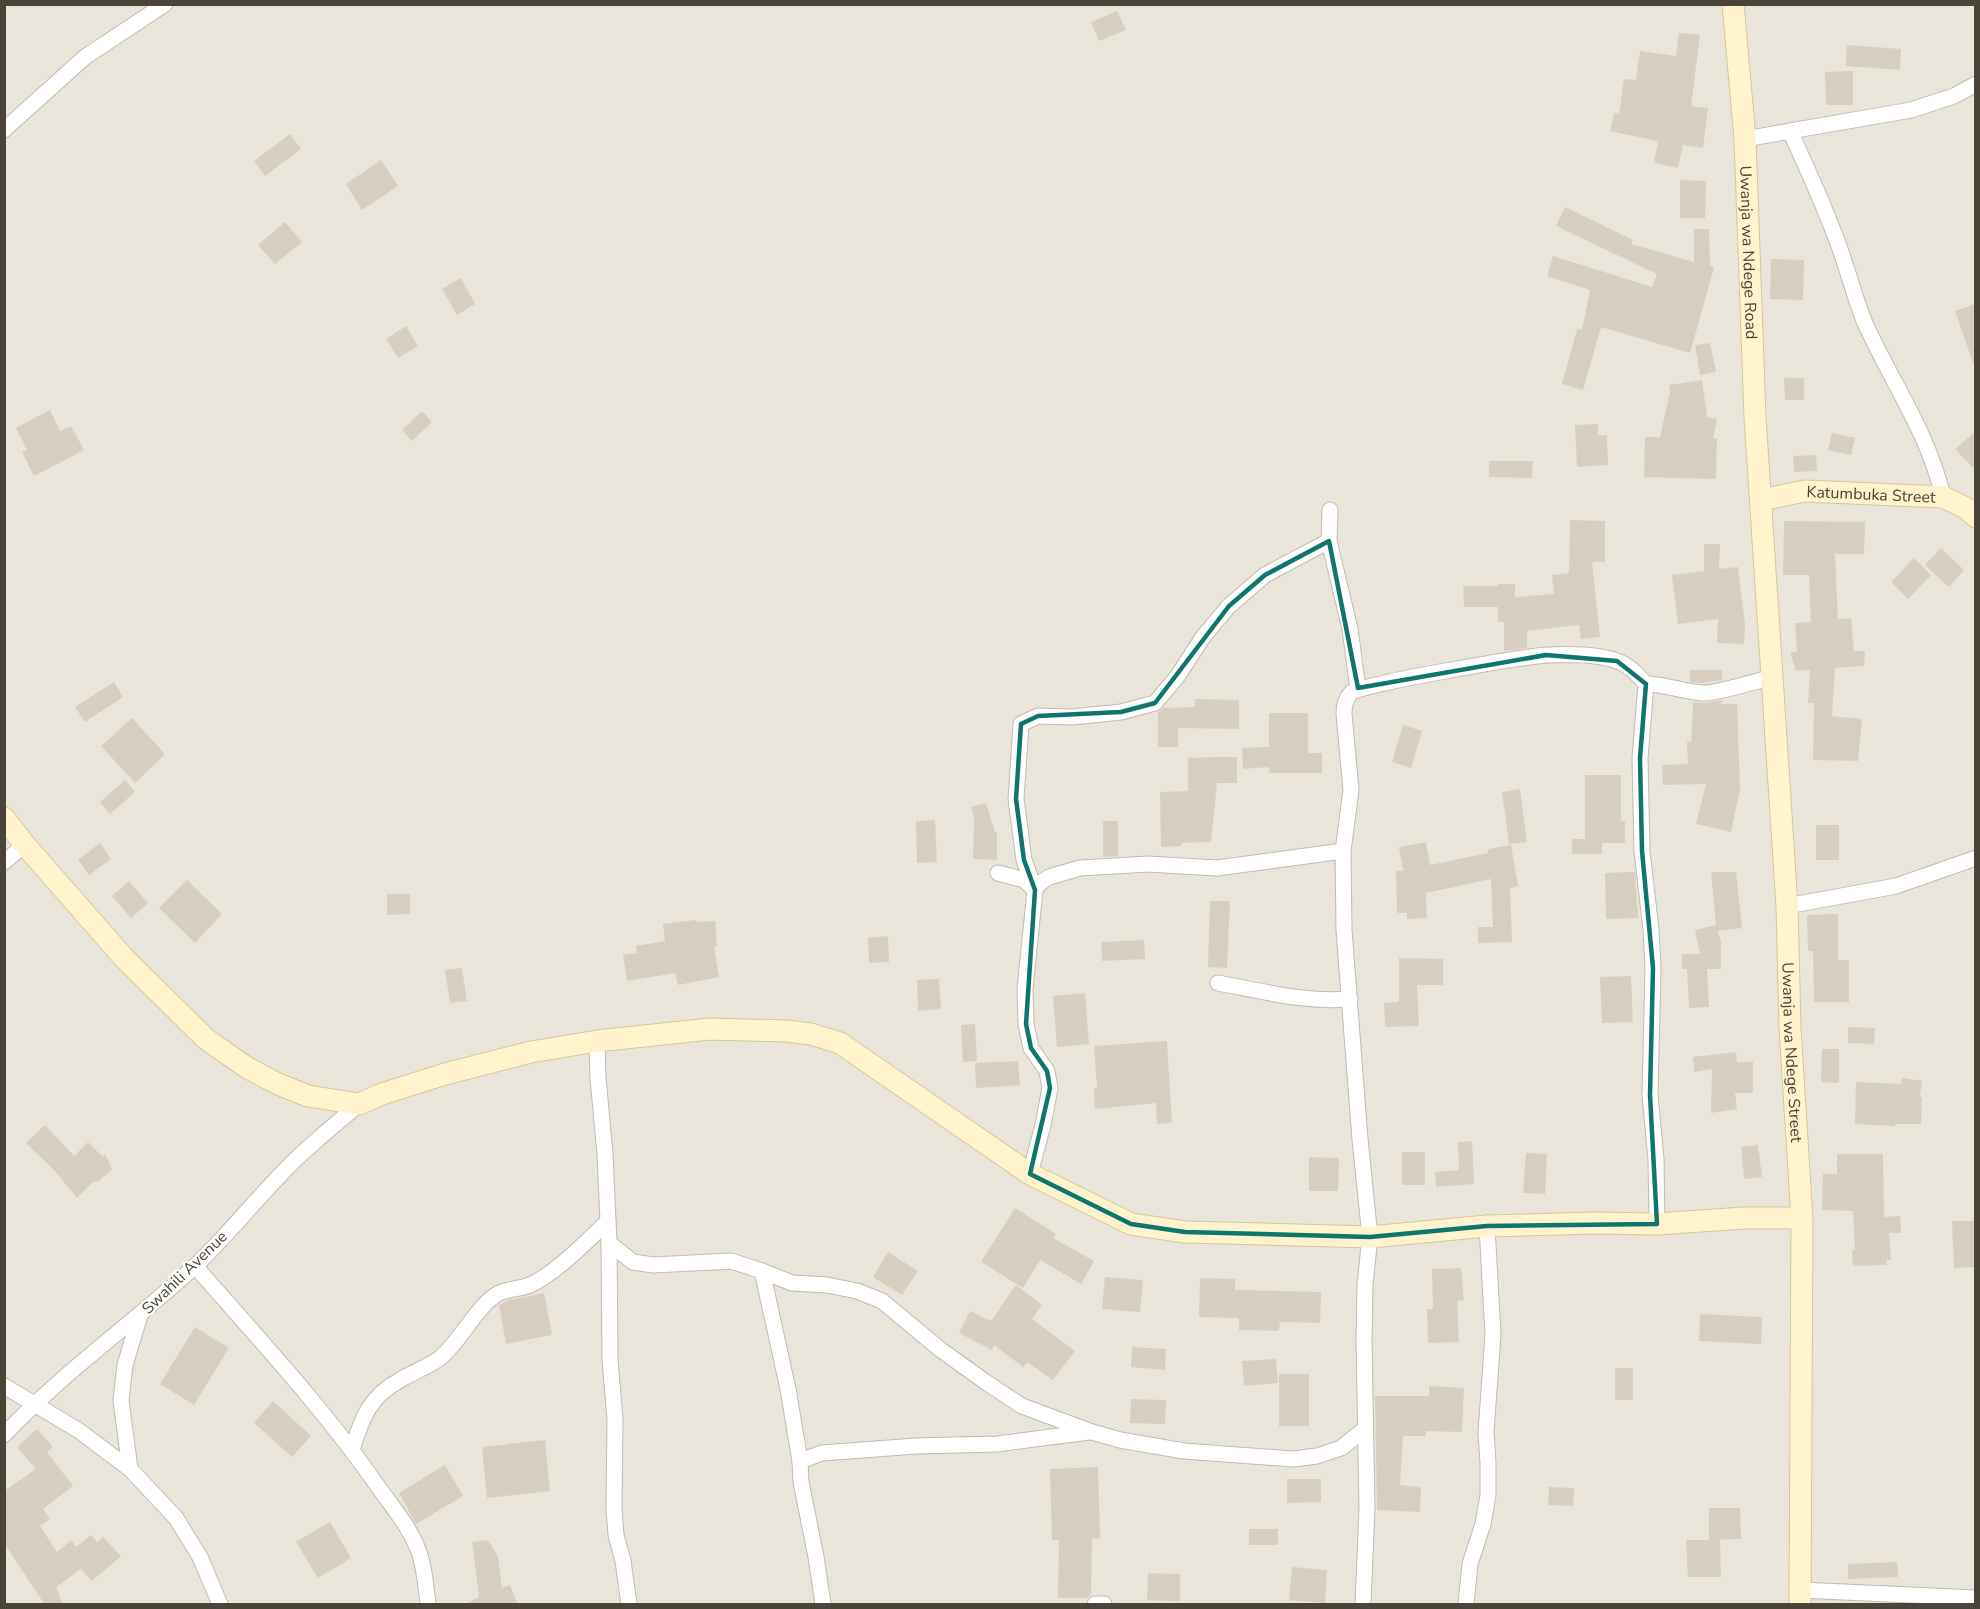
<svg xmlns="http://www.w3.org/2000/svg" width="1980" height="1609" font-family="'Nunito Sans',sans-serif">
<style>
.residential{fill:#eae5da}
.building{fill:#d8cfc1}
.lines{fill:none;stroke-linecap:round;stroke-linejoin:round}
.street-casing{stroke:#c2bbae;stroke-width:17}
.secondary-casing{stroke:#d6c79b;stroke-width:23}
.street{stroke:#fff;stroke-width:15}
.secondary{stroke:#fff3cd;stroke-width:21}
.marked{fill:none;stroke:#0f766e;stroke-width:4.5;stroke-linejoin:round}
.labels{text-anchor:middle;stroke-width:4.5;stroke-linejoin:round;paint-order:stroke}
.street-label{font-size:16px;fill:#4b4439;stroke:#fff}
</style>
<rect width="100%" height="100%" fill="#f6f3ec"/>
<rect class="residential" x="5" y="5" width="1970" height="1599"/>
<g class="building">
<path d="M1117,11L1126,30L1099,41L1091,22Z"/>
<path d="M1679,33L1700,35L1691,106L1708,108L1703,148L1683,145L1678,168L1654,163L1658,141L1610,131L1614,113L1619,114L1624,79L1636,80L1640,51L1676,56Z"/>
<path d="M1847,45L1901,49L1900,70L1846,66Z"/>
<path d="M1853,71V105H1826L1825,72Z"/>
<path d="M290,134L301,149L265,176L254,161Z"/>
<path d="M381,160L398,186L362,210L346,184Z"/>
<path d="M1680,180L1706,181L1705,218H1680Z"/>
<path d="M1565,207L1633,240L1631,244L1694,262V229H1709L1710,266L1714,268L1690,353L1601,327L1583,390L1562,384L1577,329L1582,330L1590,290L1547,276L1553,256L1652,287L1657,274L1556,226Z"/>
<path d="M285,222L302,242L275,264L258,245Z"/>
<path d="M1771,259L1804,260L1803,300L1770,299Z"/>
<path d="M461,278L475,304L457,315L442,289Z"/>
<path d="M1976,304V363H1973L1955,311Z"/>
<path d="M406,326L418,346L398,358L386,339Z"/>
<path d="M1710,343L1716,372L1700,375L1695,345Z"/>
<path d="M1784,378H1804V400H1785Z"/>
<path d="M1702,380L1707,417L1717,419L1713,438H1717L1716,479L1644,477L1645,437H1660L1670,392L1669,385Z"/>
<path d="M50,410L60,431L71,426L84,450L34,476L22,452L27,450L16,428Z"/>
<path d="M422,411L432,422L412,441L402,430Z"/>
<path d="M1598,424V435H1607L1608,465L1577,467L1575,425Z"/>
<path d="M1976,431V471L1955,449Z"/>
<path d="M1832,433L1855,438L1851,455L1828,450Z"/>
<path d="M1816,455L1817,471L1794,472L1793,456Z"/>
<path d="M1489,461H1533L1532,478L1489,477Z"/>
<path d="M1570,520L1605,521V562H1592L1600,637L1581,639L1579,625L1527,631V648L1504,651V622H1498V607H1464L1463,586H1498V584H1515V597L1554,594L1552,575L1569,573Z"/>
<path d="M1784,521L1865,522L1864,554H1835L1838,619L1851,618L1854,651H1865L1864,666L1835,668L1832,716L1862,719L1858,761L1813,760L1814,703H1808L1810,670L1796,671L1790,652H1797L1795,623L1811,622L1809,575H1783Z"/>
<path d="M1704,544H1720L1719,569L1738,567L1745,625L1744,644L1717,643L1718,619L1678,624L1672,575L1704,571Z"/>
<path d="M1941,548L1964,570L1949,587L1925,565Z"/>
<path d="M1914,558L1931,575L1908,599L1891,582Z"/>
<path d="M1690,670H1722V680L1703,683L1690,682Z"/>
<path d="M114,682L123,697L85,722L75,707Z"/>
<path d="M1195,699L1239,700V729L1178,728V747H1158V712L1164,708L1195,707Z"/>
<path d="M1722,700L1721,704H1737L1740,790L1731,832L1696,824L1706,784L1663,785L1662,765L1688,764L1687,742H1691L1693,702L1704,703Z"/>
<path d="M1269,713H1308V753H1322V773H1269V767L1243,769L1242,748L1269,747Z"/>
<path d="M132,718L165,754L135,783L101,746Z"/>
<path d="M1403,725L1422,731L1411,768L1392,762Z"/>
<path d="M1215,757H1237V783H1217L1211,842L1181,843V846L1161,847L1160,792L1188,791V758Z"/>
<path d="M1585,775H1621V821H1625V843H1602V854H1572V839H1585Z"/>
<path d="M125,780L135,792L110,814L100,802Z"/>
<path d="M1520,789L1527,842L1509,844L1502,792Z"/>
<path d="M986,803L995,832H997V860L973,859L974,817L971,807Z"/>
<path d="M935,820L937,862L917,863L916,821Z"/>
<path d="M1103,821H1118V856L1103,857Z"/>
<rect x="1816" y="825" width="23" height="35"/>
<path d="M1426,842L1430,865L1488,853V849L1511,845L1518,886L1510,888L1512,942L1478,943V927H1493L1491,879L1426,893L1427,918L1407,919V913H1399L1397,912L1396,871H1403L1399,847Z"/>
<path d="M100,843L111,859L89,875L78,860Z"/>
<path d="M1635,872L1638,918L1606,919L1605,873Z"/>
<path d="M1711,872H1736L1742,928L1718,931L1721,942V969H1707L1709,1007L1689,1008L1687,969H1682V954H1700L1695,930L1716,925Z"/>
<path d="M187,880L222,914L195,943L159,908Z"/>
<path d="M129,881L148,903L131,918L112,896Z"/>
<path d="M387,894H410V914L387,915Z"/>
<path d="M1210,901H1230L1227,968L1208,967Z"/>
<path d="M1838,914V960H1849V1002H1814L1813,951H1808L1807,915Z"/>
<path d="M696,920V922L715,921L717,947H714L719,977L678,985L675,973L627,981L623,955L637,953L636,946L665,941L663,924Z"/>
<path d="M888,936L889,962L869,963L868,938Z"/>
<path d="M1144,940L1145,959L1102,961L1101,942Z"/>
<path d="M1399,958L1443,959V985H1417L1419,1026L1385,1027L1384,1003L1399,1002Z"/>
<path d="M462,968L467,1001L450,1003L445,970Z"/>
<path d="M1631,976L1633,1022L1602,1023L1600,977Z"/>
<path d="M939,979L941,1009L918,1011L917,980Z"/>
<path d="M1085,993L1089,1044L1057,1047L1053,996Z"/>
<path d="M975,1024L977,1061L963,1062L961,1025Z"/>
<path d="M1848,1027L1875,1028L1874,1044L1848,1043Z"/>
<path d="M1167,1041L1172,1123L1157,1124L1156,1103L1095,1109L1094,1088H1097L1094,1046Z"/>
<path d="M1822,1049H1839V1083L1821,1082Z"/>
<path d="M1736,1052L1737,1062H1753V1093H1735L1737,1109L1711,1113L1712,1069L1694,1072L1693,1057Z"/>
<path d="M1018,1061L1020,1085L976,1088L975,1063Z"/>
<path d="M1902,1078L1922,1081L1920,1097H1922L1921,1124H1895V1126L1855,1124L1856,1082L1901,1084Z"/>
<path d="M45,1125L74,1156L88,1142L103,1157L105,1154L112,1169L99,1181L93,1182L77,1198L55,1171L26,1143Z"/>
<path d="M1472,1141L1474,1184L1436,1187L1435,1172L1459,1170L1458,1142Z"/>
<path d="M1758,1145L1762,1177L1744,1179L1741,1147Z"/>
<rect x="1402" y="1152" width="23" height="33"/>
<path d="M1526,1153L1547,1154L1545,1194L1523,1193Z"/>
<path d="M1837,1154H1883L1884,1217L1900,1216L1901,1233H1889L1891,1260H1886L1887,1265L1853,1266L1852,1250H1855L1853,1211L1822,1210L1823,1174H1837Z"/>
<path d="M1309,1157L1339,1158L1338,1191H1309Z"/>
<path d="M1015,1208L1056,1234L1053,1238L1094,1261L1081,1284L1040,1260L1023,1288L981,1262Z"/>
<path d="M1952,1221H1976V1267L1954,1268Z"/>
<path d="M888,1252L918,1271L902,1295L873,1277Z"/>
<path d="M1461,1268L1464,1300L1457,1301L1459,1342L1428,1343L1427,1309H1433L1432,1269Z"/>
<path d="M1105,1277L1143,1280L1140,1312L1102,1309Z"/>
<path d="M1200,1278L1235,1279V1290L1321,1292L1320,1323L1280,1322L1279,1331L1239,1330V1318L1199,1317Z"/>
<path d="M1016,1285L1042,1305L1032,1319L1075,1351L1053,1380L1027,1362L1023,1367L994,1345L992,1350L959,1333L970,1311L991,1321Z"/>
<path d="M544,1293L552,1335L506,1344L499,1305L509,1300Z"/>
<path d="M1700,1314L1762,1317L1761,1344L1699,1341Z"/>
<path d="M195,1327L229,1348L194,1405L160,1384Z"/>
<path d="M1132,1347L1166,1349L1165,1370L1131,1367Z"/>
<path d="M1276,1359L1278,1383L1244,1386L1242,1361Z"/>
<rect x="1615" y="1368" width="18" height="32"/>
<rect x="1279" y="1374" width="30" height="52"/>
<path d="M1429,1386L1464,1388L1462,1432L1426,1431V1436H1403L1400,1485L1421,1487L1420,1512L1377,1510L1375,1396H1429Z"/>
<path d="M1131,1399L1166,1400L1165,1424L1130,1423Z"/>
<path d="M273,1401L311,1436L292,1457L254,1423Z"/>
<path d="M37,1429L53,1447L47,1452L73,1486L43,1509L50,1519L40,1526L57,1552L71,1540L76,1547L91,1535L97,1542L103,1537L121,1556L92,1581L81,1569L56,1587L63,1605H45L4,1543V1491L36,1469L17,1447Z"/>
<path d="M545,1440L550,1491L487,1498L482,1447Z"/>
<path d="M445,1465L463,1496L416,1524L399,1493Z"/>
<path d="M1098,1467L1100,1538L1092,1539L1091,1595L1087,1598H1058L1059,1540H1052L1050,1469Z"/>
<path d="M1287,1479H1321V1502L1287,1503Z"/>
<path d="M1549,1487L1574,1488L1573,1506L1548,1505Z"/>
<path d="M1709,1508H1740L1741,1539L1714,1540H1720L1721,1577H1688L1686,1540H1709Z"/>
<path d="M330,1522L351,1558L318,1578L296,1542Z"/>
<rect x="1249" y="1529" width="29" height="16"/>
<path d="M488,1540L498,1557L502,1588L510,1585L518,1605H463L479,1597L472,1542Z"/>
<path d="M1897,1562L1898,1577L1848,1579V1564Z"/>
<path d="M1292,1567L1327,1570L1325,1603L1289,1600Z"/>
<path d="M1148,1573L1180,1574V1601L1147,1600Z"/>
</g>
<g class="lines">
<g class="street-casing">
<g id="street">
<path d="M4,130L85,57L165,4"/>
<path d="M1790,131C1808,170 1826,209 1840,249C1849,274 1855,299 1865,323C1891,381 1929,434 1943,497"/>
<path d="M1745,139L1911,110L1954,96L1976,84"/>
<path d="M1330,510L1329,541L1350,629L1358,689"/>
<path d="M1646,684L1640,758L1642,851L1651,930L1653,968L1650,1095L1656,1159L1657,1224"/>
<path d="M4,862L25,845"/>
<path d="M998,873L1024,880L1035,890"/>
<path d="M1035,890L1024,860L1016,799L1021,724L1038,716L1072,717L1121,712L1155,703L1177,677L1203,637L1229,606L1265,575L1329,541"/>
<path d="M1787,906L1896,886L1976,858"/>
<path d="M1218,983C1262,991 1305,1003 1350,999"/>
<path d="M597,1041L598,1078L605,1154L609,1243L610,1360L615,1419L614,1509L616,1535L623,1561L629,1604"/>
<path d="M1030,1174L1043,1125L1050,1088L1047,1071L1031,1048L1026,1024L1025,989L1035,890L1040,883L1049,877L1080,868L1148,864L1217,868L1343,851"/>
<path d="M609,1243L633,1262L653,1265L731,1261L762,1271L792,1283L827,1285L857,1291L882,1301L941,1350L987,1383L1022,1406L1092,1432L1120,1440L1184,1451L1293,1459L1317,1456L1341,1448L1365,1429"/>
<path d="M195,1266C258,1338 325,1410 379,1488C394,1509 412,1530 420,1555C425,1571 426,1588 428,1604"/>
<path d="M762,1271L788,1389L800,1461L801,1482L816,1557L823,1604"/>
<path d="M4,1386L78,1430L130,1469L176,1518L200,1557L220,1604"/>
<path d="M4,1435C62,1373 131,1325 193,1268C227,1236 257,1198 290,1165C312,1143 336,1124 359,1104"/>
<path d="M352,1450C362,1418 369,1397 400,1380C413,1372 428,1367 440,1358C461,1341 477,1305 499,1293C508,1289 520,1289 530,1285C555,1274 588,1240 608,1221"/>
<path d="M800,1461L822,1453L916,1446L997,1444L1089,1432"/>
<path d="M130,1469L121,1400L125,1365L140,1315"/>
<path d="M1800,1590L1976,1598"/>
<path d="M1095,1604H1104"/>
<path d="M1363,1604L1367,1508L1364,1340L1365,1284L1370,1237L1360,1139L1344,930L1343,851L1351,790L1344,714C1344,706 1345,699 1351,693C1360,684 1527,656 1549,655C1569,654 1598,654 1617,661C1629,665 1638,675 1646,684C1666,684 1683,692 1703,693C1719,693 1756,681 1773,677"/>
<path d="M1466,1604L1470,1564L1483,1524L1488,1495V1463L1486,1432L1493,1335L1487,1226"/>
</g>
</g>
<g class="secondary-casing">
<g id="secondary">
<path id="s1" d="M1733,4L1745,139L1755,417L1787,906L1790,1029L1802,1218L1800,1604"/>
<path id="s2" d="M1761,500L1805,491L1943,497L1966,508L1976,517"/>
<path d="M4,818L25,845L124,958L206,1039L246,1067L278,1084L308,1096L359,1104L382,1094L445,1074L531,1052L597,1041L710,1029L787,1031L811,1034L840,1043L1030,1174L1131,1224L1185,1232L1370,1237L1487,1226L1595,1223L1657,1224L1744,1218H1802"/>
</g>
</g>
<use href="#street" class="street"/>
<use href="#secondary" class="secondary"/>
</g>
<path class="marked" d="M1329,541L1358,688L1546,655L1617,661L1646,684L1640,758L1642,851L1653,968L1650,1095L1657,1224L1487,1226L1370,1237L1185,1232L1131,1224L1030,1174L1050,1088L1047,1071L1031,1048L1026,1024L1035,890L1024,860L1016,799L1021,724L1038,716L1121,712L1155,703L1229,606L1265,575Z"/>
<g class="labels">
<g class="street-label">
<text dy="6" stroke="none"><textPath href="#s1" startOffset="249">Uwanja wa Ndege Road</textPath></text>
<text dy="6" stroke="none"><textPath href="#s2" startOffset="111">Katumbuka Street</textPath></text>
<text dy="6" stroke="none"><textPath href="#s1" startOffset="1050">Uwanja wa Ndege Street</textPath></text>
<text transform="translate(184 1272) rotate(-44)" y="6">Swahili Avenue</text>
</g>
</g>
<rect width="1980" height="1609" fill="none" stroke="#4b4439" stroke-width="12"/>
</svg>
